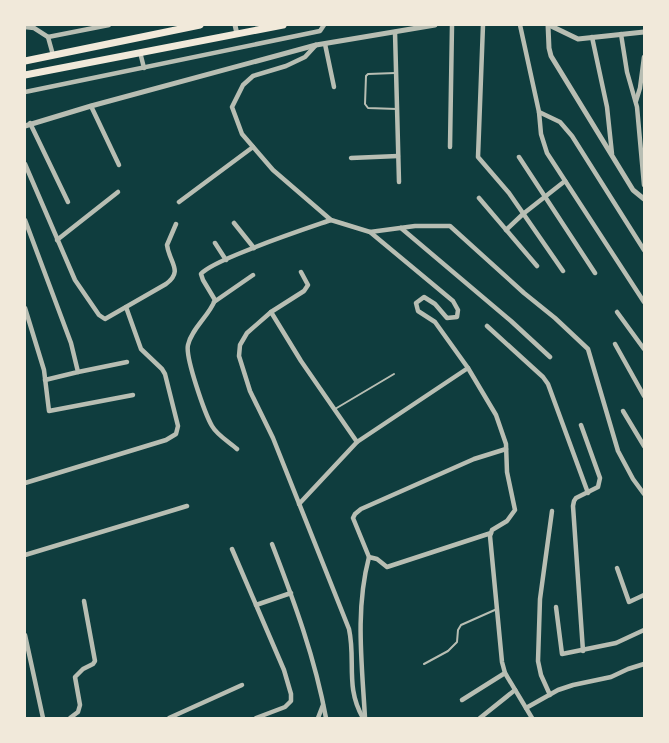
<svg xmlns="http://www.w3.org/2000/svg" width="669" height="743" font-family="'PT Sans',sans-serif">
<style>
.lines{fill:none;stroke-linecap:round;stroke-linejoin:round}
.service{stroke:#b8beb3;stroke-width:2}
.minor{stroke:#b8beb3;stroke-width:4.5}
.tertiary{stroke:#b8beb3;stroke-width:5}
.trunk{stroke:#f1e9da;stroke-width:7}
</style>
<rect width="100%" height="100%" fill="#0f3d3e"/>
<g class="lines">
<g class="service">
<path d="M395,73L368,74L366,76L365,104L368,108L397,109"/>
<path d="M335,409L394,374"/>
<path d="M424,664L448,651L457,642L458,630L461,625L497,609"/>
</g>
<g class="minor">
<path d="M483,25L478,157L509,193L563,271"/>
<path d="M520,25L539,112L541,134L547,153L644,302"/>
<path d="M25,27L34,28L48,37L53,55"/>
<path d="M395,32L399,182"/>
<path d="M621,34L627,72L637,107L644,185"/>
<path d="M48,37L109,25"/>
<path d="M592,37L607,107L612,154"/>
<path d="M325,44L334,87"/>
<path d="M316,45L305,57L286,66L253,76L243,85L232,107L242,134L273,170L331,220L370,232L453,301L458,310L457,317L447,318L435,304L424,297L416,303L418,311L435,322L468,368L496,415L506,444L507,472L515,510L507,521L492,530L490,536L502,662L505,673L532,718"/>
<path d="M140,52L144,68"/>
<path d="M25,92L320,31L324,25"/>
<path d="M636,101L640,88L644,57"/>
<path d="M91,106L119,165"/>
<path d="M539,112L560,122L572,136L644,250"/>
<path d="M30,123L68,202"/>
<path d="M450,147L452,25"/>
<path d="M519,157L595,273"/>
<path d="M351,158L398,156"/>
<path d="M25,164L75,280L99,315L105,319L166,284C184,271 169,262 167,245L176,224"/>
<path d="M479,198L537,266"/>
<path d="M179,202L253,147"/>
<path d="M25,220L71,343L78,372L45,380"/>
<path d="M234,223L254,248"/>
<path d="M401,228L511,321L550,357"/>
<path d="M506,230L523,214L565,181"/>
<path d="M370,232L415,226H450L524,293L555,318L588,349L618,451L633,479L644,494"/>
<path d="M57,240L118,192"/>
<path d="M215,243L226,260"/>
<path d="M301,272L308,285L304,291L271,312L247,333L240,345L239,356L250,391L273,438L349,629C356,661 345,687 363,718"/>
<path d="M214,302L253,275"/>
<path d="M25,308L44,370L49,411L133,395"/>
<path d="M271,312L301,361L357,442L468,368"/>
<path d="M617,312L644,349"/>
<path d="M487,326L543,377L548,384L588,493"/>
<path d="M615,344L644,396"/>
<path d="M78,372L127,362"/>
<path d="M623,411L644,446"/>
<path d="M581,425L600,478L598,487L576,498L574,501L573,506L583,651"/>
<path d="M237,449C229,442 217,435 212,426C205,414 185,357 188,345C192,328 209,316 215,300L203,280L201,274C213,259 308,228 331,220"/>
<path d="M25,483L166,440L176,434L178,426L165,374L162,369L141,349L126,307"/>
<path d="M299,504L357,442"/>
<path d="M491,533L387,567L377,559L369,557L353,518L355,514L361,509L474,459L506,449"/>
<path d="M272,544C294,601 315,658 326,718"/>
<path d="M232,549L284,670L291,694V701L285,707L256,718"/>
<path d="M25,555L187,506"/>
<path d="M617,568L629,602L644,595"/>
<path d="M256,605L291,593"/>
<path d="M556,607L562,654L616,643L644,630"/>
<path d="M25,635L43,718"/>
<path d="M550,695L541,675L538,661L540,599L552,511"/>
<path d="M462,700L505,673"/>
<path d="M526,708L558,690L573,685L611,677L628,669L644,664"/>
<path d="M70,718L78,712L80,705L75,677L83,669L93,664L95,661L84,601"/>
<path d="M169,718L242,685"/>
<path d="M318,718L323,705"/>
<path d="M365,718C362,664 355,610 369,557"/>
<path d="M480,718L515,690"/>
</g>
<g class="tertiary">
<path d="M235,25L237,34"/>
<path d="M548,25L549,48L551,56L633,190L644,199"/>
<path d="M549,25L578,39L644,32"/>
<path d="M25,126L91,106L316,45L435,25"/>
</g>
<g class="trunk">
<path d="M25,61L200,25"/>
<path d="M25,75L283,25"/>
</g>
</g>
<rect width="669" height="743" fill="none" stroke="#f1e9da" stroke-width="52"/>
</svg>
